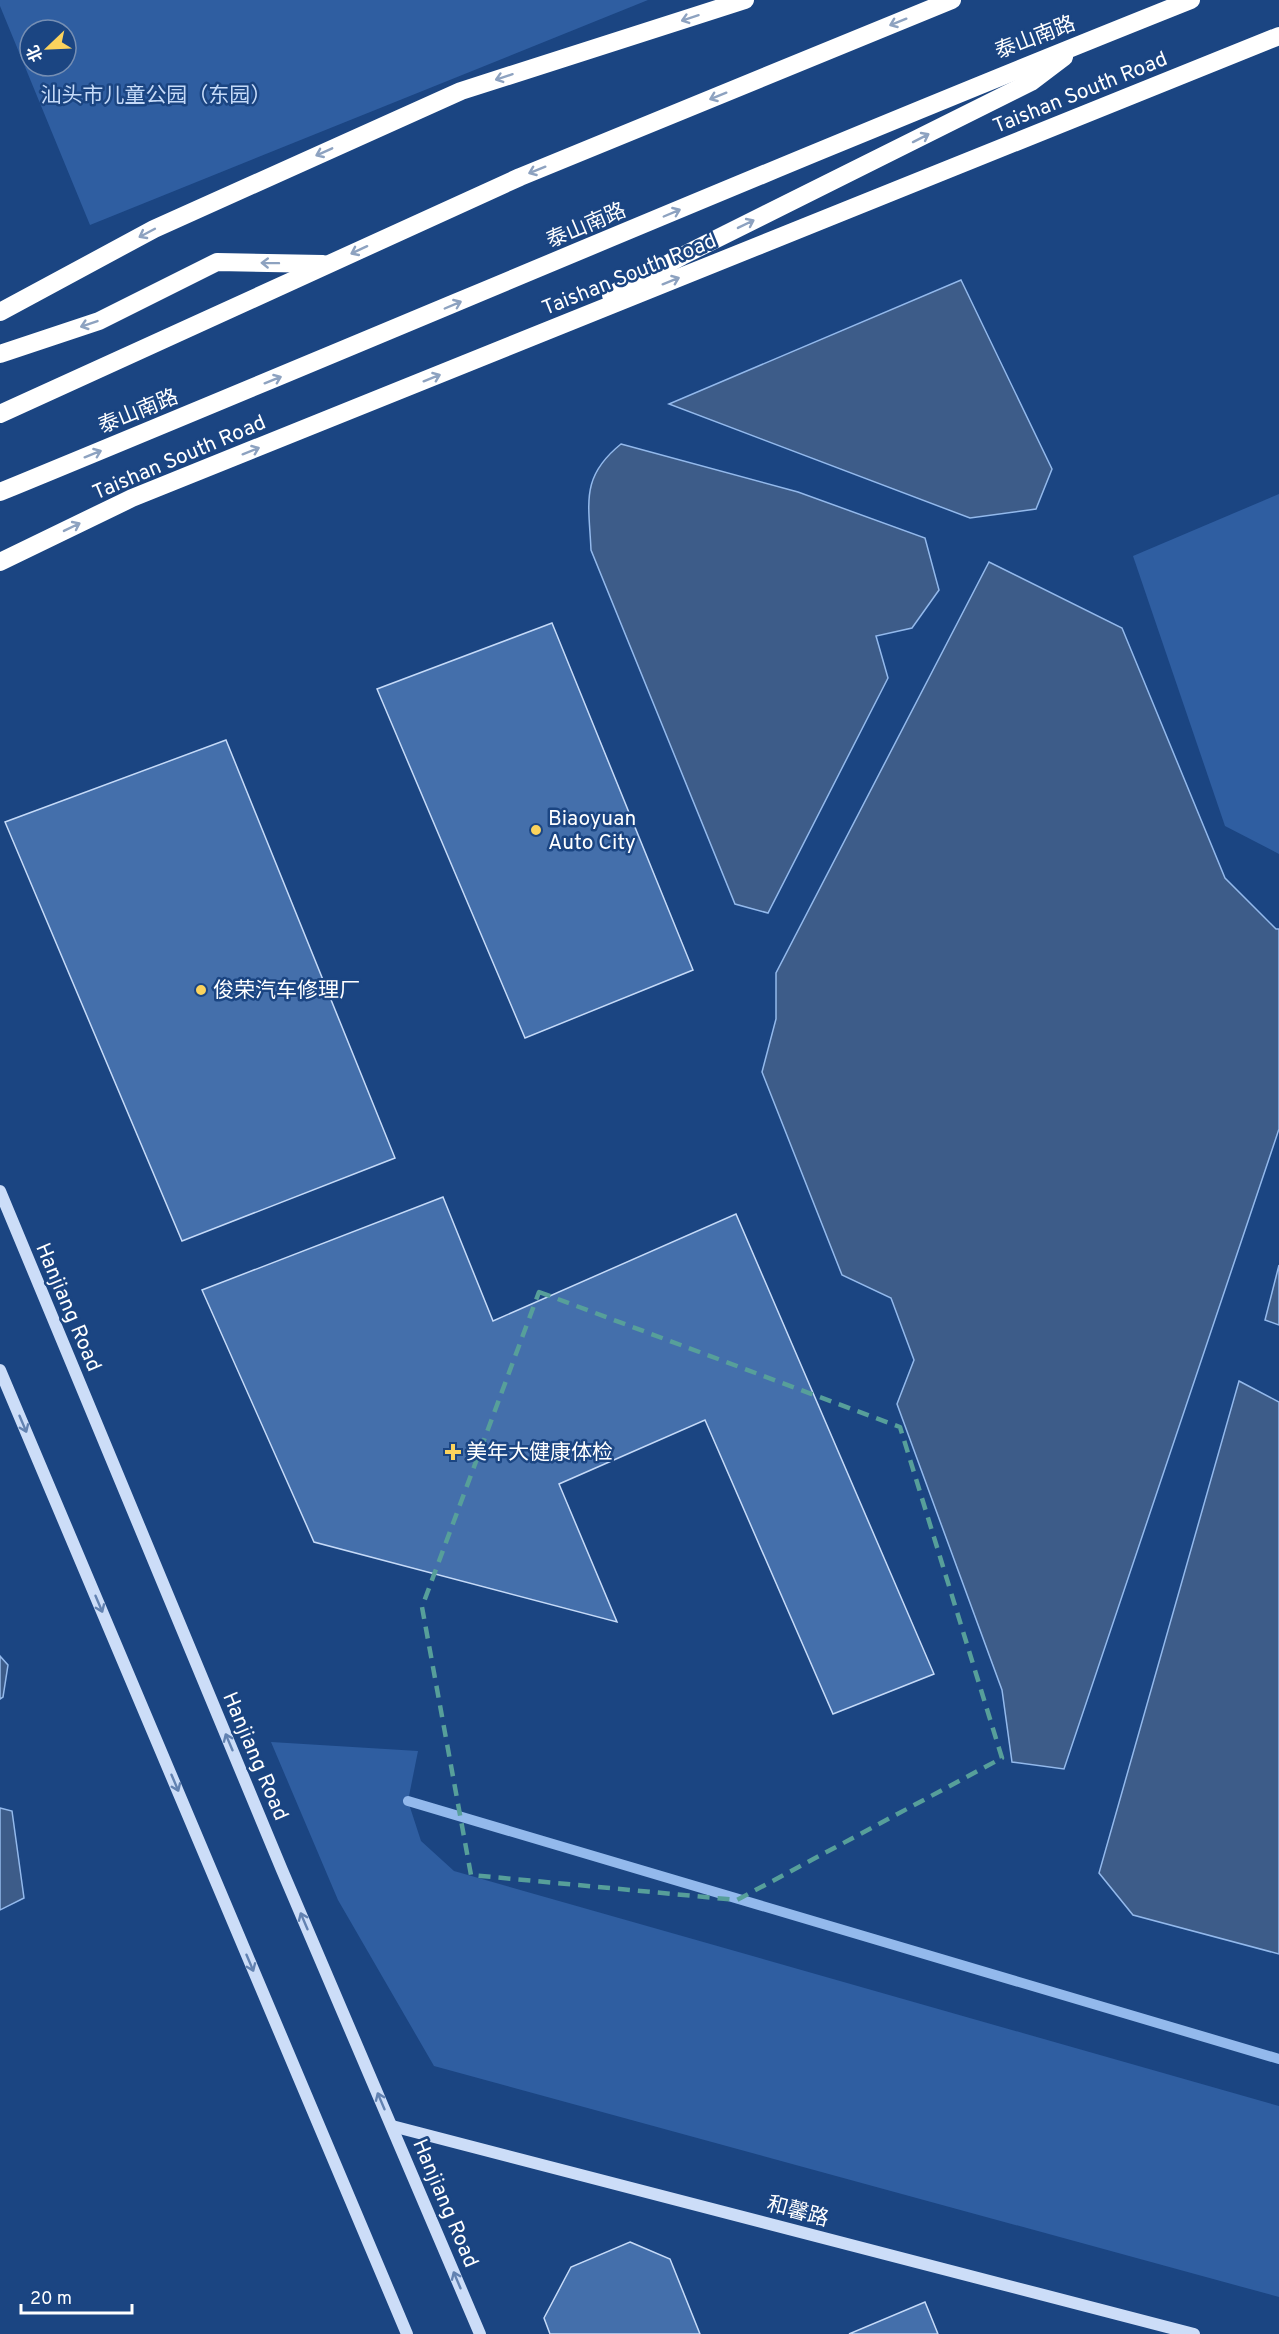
<svg xmlns="http://www.w3.org/2000/svg" width="1279" height="2334" font-family="Overpass,'Noto Sans SC',sans-serif">
<style>
.green{fill:#2f5ea1;fill-rule:evenodd}
.water{fill:#3d5c89;stroke:#93b9ec;stroke-width:1.5}
.lines{fill:none;stroke-linecap:round;stroke-linejoin:round}
.stream{stroke:#93b9ec;stroke-width:10}
.building{fill:#446fab;stroke:#c5daf8;stroke-width:1.5}
.secondary{stroke:#ccddf8;stroke-width:12}
.highway{stroke:#fff;stroke-width:18}
.oneway{stroke:#8da2c0}
.oneway2{stroke:#6282b1}
.marked{fill:none;stroke:#579f9a;stroke-width:4.5;stroke-dasharray:12 8;stroke-linejoin:round}
.poi-dot{fill:#fbd35d;stroke:#1b4582;stroke-width:2}
.labels{text-anchor:middle;stroke-width:5;stroke-linejoin:round;paint-order:stroke}
.street-label{font-size:21px;fill:#fff;stroke:#1b4582}
.park-label{font-size:21px;fill:#c5daf8;stroke:#1b4582}
.poi-label{font-size:21px;fill:#fff;stroke:#1b4582;text-anchor:start}
</style>
<rect width="100%" height="100%" fill="#1b4582"/>
<g class="green">
<path d="M0,0H648L90,225L0,6ZM30,30H66V66H30Z"/>
<path d="M1279,494V854L1225,826L1133,556Z"/>
<path d="M271,1742L418,1751L408,1801L421,1841L454,1871L1279,2106V2297L434,2066L338,1900Z"/>
</g>
<g class="water">
<path d="M961,280L1052,469L1036,509L970,518L669,404Z"/>
<path d="M621,444L798,492L925,538L939,590L912,628L876,636L888,678L768,913L735,904L591,550C589,503 580,477 621,444Z"/>
<path d="M989,562L1122,628L1225,878L1276,929H1279V1129L1064,1769L1012,1762L1002,1690L897,1404L914,1360L891,1298L842,1275L762,1072L776,1019V973Z"/>
<path d="M1279,1265V1325L1265,1320Z"/>
<path d="M1239,1381L1279,1402V1954L1133,1915L1099,1873Z"/>
<path d="M0,1656L8,1665L3,1697L0,1699Z"/>
<path d="M0,1808L12,1811L24,1898L0,1910Z"/>
</g>
<g class="lines">
<path class="stream" d="M408,1801L1279,2059"/>
</g>
<g class="building">
<path d="M552,623L693,970L525,1038L377,689Z"/>
<path d="M226,740L395,1158L182,1241L5,822Z"/>
<path d="M443,1197L493,1321L736,1214L934,1674L833,1714L705,1420L559,1484L617,1622L314,1542L202,1290Z"/>
<path d="M630,2242L670,2259L700,2334H550L544,2318L571,2267Z"/>
<path d="M925,2302L938,2334H849Z"/>
</g>
<g class="lines">
<g class="secondary">
<path d="M0,1191L282,1870L480,2334"/>
<path d="M0,1370L407,2334"/>
<path d="M392,2126L1194,2334"/>
</g>
<g class="highway">
<path d="M611,295L682,256L1031,82L1064,57"/>
<path d="M0,312L154,229L461,91L745,0"/>
<path d="M0,354L99,321L217,262L323,264"/>
<path d="M0,414L520,177L952,0"/>
<path d="M0,492C397,329 792,159 1191,0"/>
<path d="M0,562L132,498L1279,36"/>
</g>
</g>
<defs><path id="oneway-shaft" d="M-6 0H5M1.5-3L5.5 0L1.5 3" fill="none" stroke-width="1.6" stroke-linecap="round" stroke-linejoin="round" transform="scale(1.5)"/></defs>
<g class="oneway">
<use href="#oneway-shaft" transform="translate(690 18) rotate(162)"/>
<use href="#oneway-shaft" transform="translate(898 22) rotate(158)"/>
<use href="#oneway-shaft" transform="translate(504 77) rotate(162)"/>
<use href="#oneway-shaft" transform="translate(718 96) rotate(158)"/>
<use href="#oneway-shaft" transform="translate(921 138) rotate(-27)"/>
<use href="#oneway-shaft" transform="translate(324 152) rotate(156)"/>
<use href="#oneway-shaft" transform="translate(537 170) rotate(158)"/>
<use href="#oneway-shaft" transform="translate(672 213) rotate(-23)"/>
<use href="#oneway-shaft" transform="translate(746 224) rotate(-26)"/>
<use href="#oneway-shaft" transform="translate(147 233) rotate(152)"/>
<use href="#oneway-shaft" transform="translate(359 250) rotate(155)"/>
<use href="#oneway-shaft" transform="translate(270 263) rotate(-179)"/>
<use href="#oneway-shaft" transform="translate(671 281) rotate(-22)"/>
<use href="#oneway-shaft" transform="translate(453 305) rotate(-23)"/>
<use href="#oneway-shaft" transform="translate(89 324) rotate(161)"/>
<use href="#oneway-shaft" transform="translate(432 378) rotate(-22)"/>
<use href="#oneway-shaft" transform="translate(273 380) rotate(-22)"/>
<use href="#oneway-shaft" transform="translate(251 451) rotate(-22)"/>
<use href="#oneway-shaft" transform="translate(93 454) rotate(-22)"/>
<use href="#oneway-shaft" transform="translate(72 527) rotate(-26)"/>
</g>
<g class="oneway2">
<use href="#oneway-shaft" transform="translate(23 1424) rotate(67)"/>
<use href="#oneway-shaft" transform="translate(99 1604) rotate(67)"/>
<use href="#oneway-shaft" transform="translate(229 1742) rotate(-113)"/>
<use href="#oneway-shaft" transform="translate(175 1783) rotate(67)"/>
<use href="#oneway-shaft" transform="translate(304 1921) rotate(-113)"/>
<use href="#oneway-shaft" transform="translate(250 1963) rotate(67)"/>
<use href="#oneway-shaft" transform="translate(381 2101) rotate(-113)"/>
<use href="#oneway-shaft" transform="translate(457 2280) rotate(-113)"/>
</g>
<path class="marked" d="M539,1292L900,1427L1002,1758L737,1900L471,1875L422,1607Z"/>
<g class="poi-dot">
<circle cx="536" cy="830" r="6"/>
<circle cx="201" cy="990" r="6"/>
<path d="M450 1443h6v6h6v6h-6v6h-6v-6h-6v-6h6z"/>
</g>
<g class="labels">
<g class="street-label">
<text transform="translate(1035 37) rotate(-21)" y="7">泰山南路</text>
<text transform="translate(1080 92) rotate(-22)" y="7">Taishan South Road</text>
<text transform="translate(586 225) rotate(-23)" y="7">泰山南路</text>
<text transform="translate(629 274) rotate(-22)" y="7">Taishan South Road</text>
<text transform="translate(138 411) rotate(-22)" y="7">泰山南路</text>
<text transform="translate(179 457) rotate(-23)" y="7">Taishan South Road</text>
<text transform="translate(69 1307) rotate(67)" y="7">Hanjiang Road</text>
<text transform="translate(256 1756) rotate(67)" y="7">Hanjiang Road</text>
<text transform="translate(446 2203) rotate(67)" y="7">Hanjiang Road</text>
<text transform="translate(798 2211) rotate(15)" y="7">和馨路</text>
</g>
<g class="park-label">
<text x="156" y="102">汕头市儿童公园（东园）</text>
</g>
<g class="poi-label">
<text x="548" y="825">Biaoyuan<tspan x="548" dy="24">Auto City</tspan></text>
<text x="213" y="997">俊荣汽车修理厂</text>
<text x="466" y="1459">美年大健康体检</text>
</g>
</g>
<g transform="translate(48 48) rotate(247)"><circle r="28" fill="#1b4582" stroke="#768fb4" stroke-width="1.5"/>
<path d="M0-4.5L10 22L0 15L-10 22Z" fill="#fbd35d"/>
<text y="-9" font-size="16" font-weight="bold" text-anchor="middle" fill="#ffffff">北</text>
</g>
<path d="M21 2304v9h111v-9" fill="none" stroke="#ffffff" stroke-width="3"/>
<text x="30" y="2304" font-size="18" fill="#ffffff" stroke="#1b4582" stroke-width="4.5" paint-order="stroke">20 m</text>
</svg>
